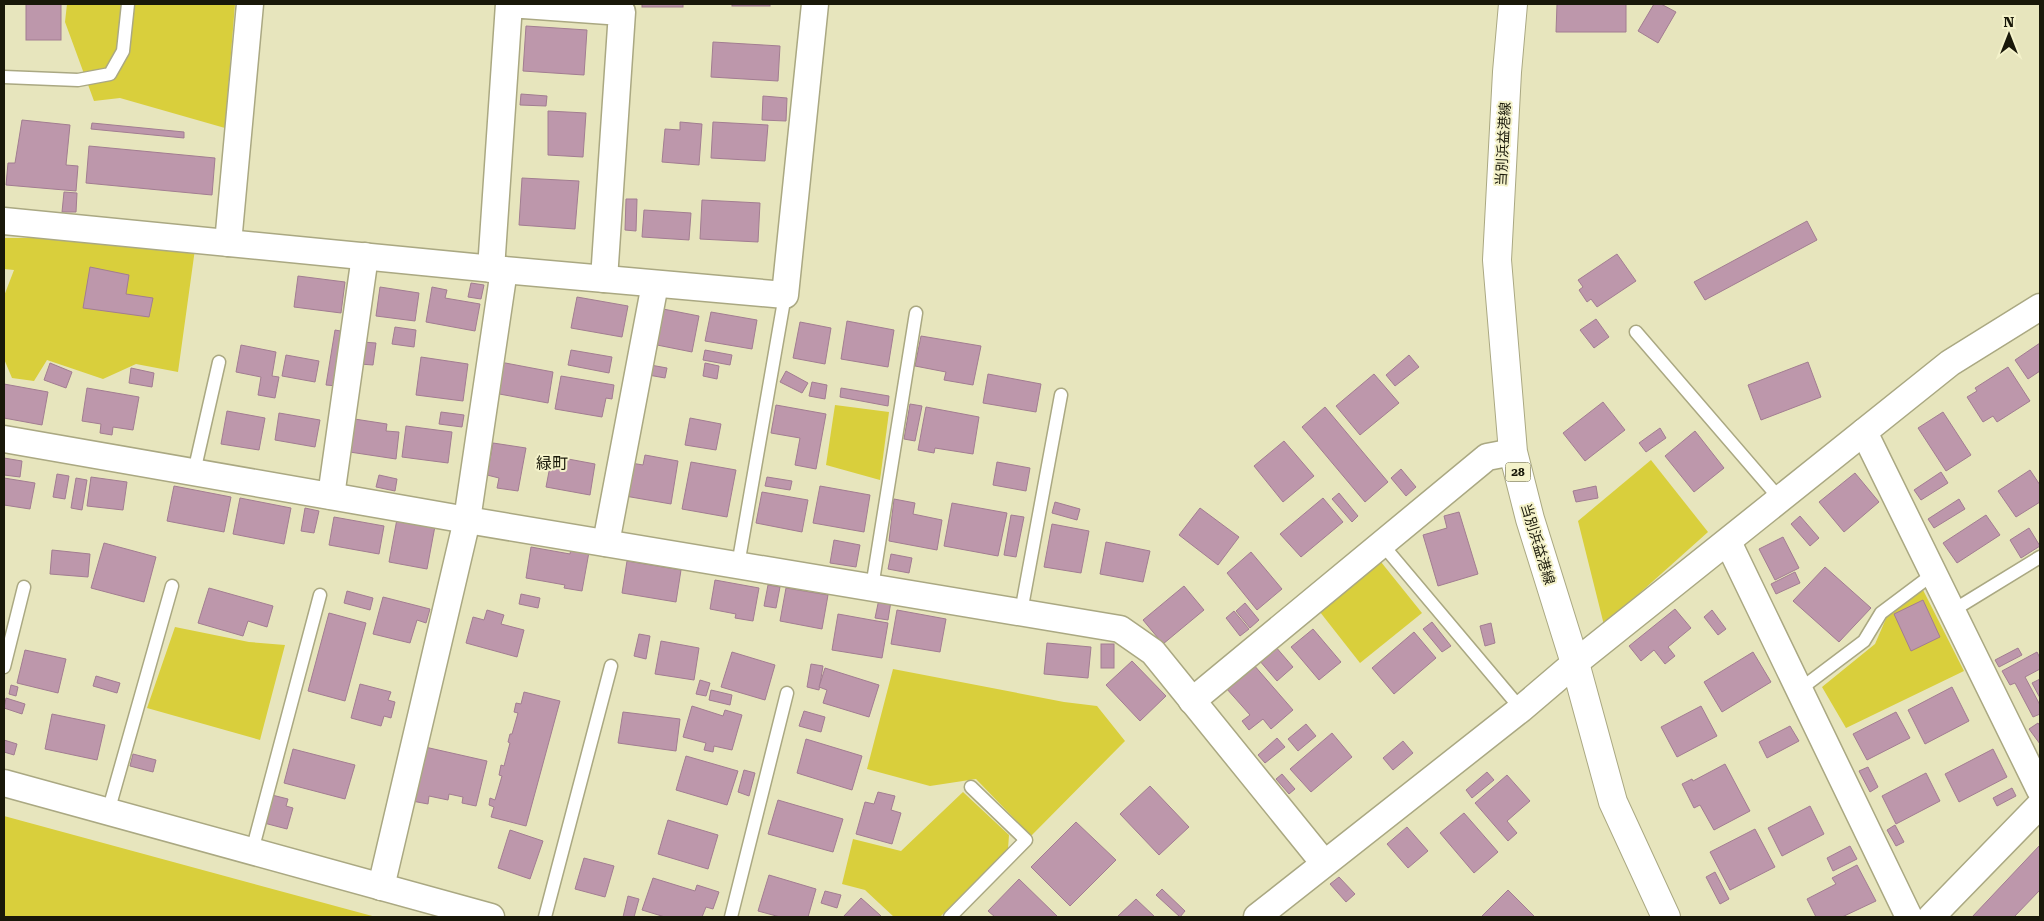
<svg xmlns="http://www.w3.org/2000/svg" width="2044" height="921" font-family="'Roboto Serif','Noto Sans JP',serif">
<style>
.green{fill:#d9cf3c}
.building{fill:#bd97ab;stroke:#a27d91}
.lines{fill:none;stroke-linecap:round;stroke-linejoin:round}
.service-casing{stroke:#aaa882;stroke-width:15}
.minor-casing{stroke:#aaa882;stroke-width:29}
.primary-casing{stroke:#aaa882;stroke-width:30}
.service{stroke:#fff;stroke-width:12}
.minor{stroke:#fff;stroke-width:26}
.primary{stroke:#fff;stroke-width:28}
.labels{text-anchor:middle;stroke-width:4;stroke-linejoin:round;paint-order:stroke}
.shield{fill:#f4f2ca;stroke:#5b5943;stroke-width:1}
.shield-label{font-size:12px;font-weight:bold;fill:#191809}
.street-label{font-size:14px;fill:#191809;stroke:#f4f2ca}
.quarter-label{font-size:16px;fill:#191809;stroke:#f4f2ca}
</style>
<rect width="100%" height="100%" fill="#e7e5bd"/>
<g class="green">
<path d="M67,4H235L225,128L120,98L94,101L65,22Z"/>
<path d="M4,238H96L195,249L178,372L136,364L103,379L47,360L34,381L12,378L4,359V296L14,270L4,269Z"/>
<path d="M835,405L889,412L880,480L826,465Z"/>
<path d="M1651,460L1708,532L1604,625L1578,521Z"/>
<path d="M1381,562L1422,613L1360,663L1320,612Z"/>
<path d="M1922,588L1964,671L1846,728L1822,687L1875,644L1888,614Z"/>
<path d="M175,627L249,642L285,645L260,740L147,708Z"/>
<path d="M893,669L1064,702L1097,706L1125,741L1031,836L976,779L930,786L867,769Z"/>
<path d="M963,792L1009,835L1008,849L940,917H894L865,890L842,884L853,839L901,851Z"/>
<path d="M4,816L376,917H4Z"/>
</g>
<g class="building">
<rect x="26" y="4" width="35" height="36"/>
<rect x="642" y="4" width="41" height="3"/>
<rect x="732" y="4" width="38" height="2"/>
<path d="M1557,4H1626V32H1556Z"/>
<path d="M1654,4H1661L1676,12L1658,43L1638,31Z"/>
<path d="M526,26L587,30L584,75L523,71Z"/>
<path d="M713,42L780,46L778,81L711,77Z"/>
<path d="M521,94L547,96L546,106L520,105Z"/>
<path d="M763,96L787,98L786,121L762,120Z"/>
<path d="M548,111L586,113L583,157L548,155Z"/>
<path d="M22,120L70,125L66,165L78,166L76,191L6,185L8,163H15Z"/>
<path d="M680,122L702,124L699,165L662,162L665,129L680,130Z"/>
<path d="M713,122L768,125L765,161L711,158Z"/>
<path d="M92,123L184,132V138L91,129Z"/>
<path d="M89,146L215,158L212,195L86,183Z"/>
<path d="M522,178L579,181L575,229L519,225Z"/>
<path d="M64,192L77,193L76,212H62Z"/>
<path d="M626,199H637L636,231L625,230Z"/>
<path d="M702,200L760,203L758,242L700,239Z"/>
<path d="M644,210L691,213L689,240L642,237Z"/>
<path d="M1807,221L1817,240L1705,300L1694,282Z"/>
<path d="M1617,254L1636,281L1597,307L1591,299L1587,302L1579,290L1583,287L1578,280Z"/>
<path d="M90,267L129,275L126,294L153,298L149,317L83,308Z"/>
<path d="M298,276L345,282L341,313L294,307Z"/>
<path d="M471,283L484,285L481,299L468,297Z"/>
<path d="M380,287L419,293L415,321L376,316Z"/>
<path d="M432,287L447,290L445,298L480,304L475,331L426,322Z"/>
<path d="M577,297L628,306L622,337L571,328Z"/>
<path d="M658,308L699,316L692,352L652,344Z"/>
<path d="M711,312L757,320L752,349L705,341Z"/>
<path d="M1596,319L1609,337L1594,348L1580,330Z"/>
<path d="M847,321L894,330L888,367L841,359Z"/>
<path d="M800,322L831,328L825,364L793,358Z"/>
<path d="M395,327L416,330L414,347L392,344Z"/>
<path d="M335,330L346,332L337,386L326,385Z"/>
<path d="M921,336L981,346L973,385L944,380L946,372L915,366Z"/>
<path d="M362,342L376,343L373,365L360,364Z"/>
<path d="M2040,343V371L2028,379L2015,360Z"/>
<path d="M241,345L276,352L272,376L279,377L275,398L258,395L261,377L236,372Z"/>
<path d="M571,350L612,357L609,373L568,365Z"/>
<path d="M705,350L732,355L730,365L703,360Z"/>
<path d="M286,355L319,361L315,382L282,376Z"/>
<path d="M1409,355L1419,367L1395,386L1386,375Z"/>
<path d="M421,357L468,364L463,401L416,395Z"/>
<path d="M500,362L553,372L548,403L494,393Z"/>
<path d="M1808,362L1821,397L1761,420L1748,385Z"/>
<path d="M50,363L72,372L66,388L44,380Z"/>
<path d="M705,363L719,366L717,379L703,376Z"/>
<path d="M645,364L667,368L665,378L643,374Z"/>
<path d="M2008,367L2030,401L1997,422L1993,416L1983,422L1967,397L1977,391L1975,388Z"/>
<path d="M131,368L154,373L152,387L129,383Z"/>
<path d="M786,371L808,383L802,393L780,382Z"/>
<path d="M988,374L1041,384L1036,412L983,403Z"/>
<path d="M1374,374L1399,403L1360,435L1336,406Z"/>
<path d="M561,376L614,385L612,399L606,398L602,417L555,409Z"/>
<path d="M812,382L827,385L825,399L809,396Z"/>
<path d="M4,384L48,392L42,425L4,418Z"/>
<path d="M87,388L139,397L133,430L113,427L112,435L100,433L101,424L82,421Z"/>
<path d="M841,388L889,396L888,406L840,397Z"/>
<path d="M1603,402L1625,430L1585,461L1563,433Z"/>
<path d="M910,404L922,406L915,441L904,439Z"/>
<path d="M776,405L826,414L816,469L795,465L800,438L771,433Z"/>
<path d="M926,407L979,417L973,454L935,448L934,453L918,450Z"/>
<path d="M1325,407L1388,482L1365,502L1302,427Z"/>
<path d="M227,411L265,418L259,450L221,444Z"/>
<path d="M441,412L464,415L462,427L439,424Z"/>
<path d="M1943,412L1971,455L1946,471L1918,428Z"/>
<path d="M279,413L320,420L315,447L275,440Z"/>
<path d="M348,418L387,424L386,431L399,432L396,459L343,451Z"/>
<path d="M690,418L721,424L716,450L685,445Z"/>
<path d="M406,426L452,432L448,463L402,457Z"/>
<path d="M1660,428L1666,438L1646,452L1639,443Z"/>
<path d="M1695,431L1724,468L1694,492L1665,456Z"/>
<path d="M1284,441L1314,476L1283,502L1254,466Z"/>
<path d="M493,443L526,448L518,491L497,488L499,478L487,475Z"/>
<path d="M645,455L678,461L671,504L625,496L631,463L643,465Z"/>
<path d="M552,456L595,464L590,495L546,487Z"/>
<path d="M4,458L22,461L20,477L4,475Z"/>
<path d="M691,462L736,470L727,517L682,509Z"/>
<path d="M997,462L1030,468L1026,491L993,485Z"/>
<path d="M1401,469L1416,487L1406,496L1391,478Z"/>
<path d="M2030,470L2040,485V502L2016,517L1998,491Z"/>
<path d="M1941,472L1948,483L1921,500L1914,490Z"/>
<path d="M1855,473L1879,502L1844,532L1819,502Z"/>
<path d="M57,474L69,476L65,499L53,497Z"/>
<path d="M379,475L397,479L395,491L376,487Z"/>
<path d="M91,477L127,482L123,510L87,506Z"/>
<path d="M767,477L792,481L790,490L765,486Z"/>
<path d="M4,478L35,483L30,509L4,505Z"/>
<path d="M76,478L87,480L82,510L71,508Z"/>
<path d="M174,486L231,497L224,532L167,521Z"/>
<path d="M820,486L870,495L864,532L813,523Z"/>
<path d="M1596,486L1598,498L1576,502L1573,491Z"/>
<path d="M762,492L808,500L802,532L756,523Z"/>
<path d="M1339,493L1358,516L1352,522L1332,499Z"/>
<path d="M240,498L291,508L284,544L233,534Z"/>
<path d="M1323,498L1343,522L1301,557L1280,534Z"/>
<path d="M894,499L915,503L913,514L942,520L937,550L889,541Z"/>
<path d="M1959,499L1965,509L1934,528L1928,519Z"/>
<path d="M1055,502L1080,509L1077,520L1052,513Z"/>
<path d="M952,503L1007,513L998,556L944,546Z"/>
<path d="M305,508L319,511L314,533L301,531Z"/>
<path d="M1200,508L1239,537L1218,565L1179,535Z"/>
<path d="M1459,512L1478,574L1438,586L1423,535L1447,528L1444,516Z"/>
<path d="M1011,515L1024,517L1016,557L1004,555Z"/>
<path d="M1986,515L2000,535L1957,563L1943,543Z"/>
<path d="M1800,516L1819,538L1810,546L1791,524Z"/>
<path d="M334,517L384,526L379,554L329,545Z"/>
<path d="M397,519L435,526L427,569L389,562Z"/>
<path d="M1052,524L1089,531L1081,573L1044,567Z"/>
<path d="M2029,528L2040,546L2021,558L2010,540Z"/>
<path d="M1783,537L1799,568L1775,580L1759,549Z"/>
<path d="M834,540L860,545L856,567L830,563Z"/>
<path d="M1106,542L1150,551L1143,582L1100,574Z"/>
<path d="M104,543L156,557L144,602L91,588Z"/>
<path d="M531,547L570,554L571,548L589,552L582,591L564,588L565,585L526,578Z"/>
<path d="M52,550L90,554L88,577L50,574Z"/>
<path d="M1251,552L1282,589L1257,610L1227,573Z"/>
<path d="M891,554L912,558L909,573L888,569Z"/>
<path d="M627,561L681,570L676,602L622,593Z"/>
<path d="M1825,567L1871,608L1839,642L1793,601Z"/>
<path d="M1795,572L1800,583L1776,594L1771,584Z"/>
<path d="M715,580L759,588L753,621L735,618L736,614L710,609Z"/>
<path d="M768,585L780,587L776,608L764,606Z"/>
<path d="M1184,586L1204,610L1163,644L1143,620Z"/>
<path d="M209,588L273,606L267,627L248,621L243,636L198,623Z"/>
<path d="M786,588L828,595L822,629L780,621Z"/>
<path d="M347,591L373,598L370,610L344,603Z"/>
<path d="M521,594L540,598L538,608L519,604Z"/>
<path d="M383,597L430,609L426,623L417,620L410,643L373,634Z"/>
<path d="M879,599L891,601L888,620L875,618Z"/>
<path d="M1923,600L1940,637L1911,651L1894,614Z"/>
<path d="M1245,603L1259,620L1250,628L1236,611Z"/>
<path d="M1675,609L1691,628L1668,647L1675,656L1665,664L1654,650L1641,661L1629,646Z"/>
<path d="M487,610L504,615L501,624L524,630L517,657L466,643L473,617L484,620Z"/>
<path d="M897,610L946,619L940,652L891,644Z"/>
<path d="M1712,610L1726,629L1718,635L1704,617Z"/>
<path d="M1234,611L1249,629L1240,636L1226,618Z"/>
<path d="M329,613L366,623L345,701L308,691Z"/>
<path d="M838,614L888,623L882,658L832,650Z"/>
<path d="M1432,622L1451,646L1442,652L1423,629Z"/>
<path d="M1491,623L1495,643L1485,646L1480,626Z"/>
<path d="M1313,629L1341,662L1319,680L1291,647Z"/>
<path d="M1414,632L1436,658L1394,694L1372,668Z"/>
<path d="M639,634L650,636L646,659L634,656Z"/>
<path d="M661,641L699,648L694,680L655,674Z"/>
<path d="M1047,643L1091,647L1088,678L1044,674Z"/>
<rect x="1101" y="644" width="13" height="24"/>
<path d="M1275,646L1293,667L1277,681L1259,660Z"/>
<path d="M2018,648L2022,655L1999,667L1995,660Z"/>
<path d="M25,650L66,659L58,693L17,683Z"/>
<path d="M732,652L775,665L765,700L721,687Z"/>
<path d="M1753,652L1771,682L1722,712L1704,682Z"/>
<path d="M2037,652L2040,658V669L2025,677L2040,705V714L2033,717L2015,683L2010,685L2002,671Z"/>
<path d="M1132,661L1166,696L1140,721L1106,685Z"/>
<path d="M811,664L823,666L819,690L807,687Z"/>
<path d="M1253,664L1293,710L1271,729L1263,719L1249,730L1242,721L1250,715L1226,688Z"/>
<path d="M825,668L879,685L869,717L823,703L827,690L819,687Z"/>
<path d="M96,676L120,683L117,693L93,686Z"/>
<path d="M2040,679V698L2032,683Z"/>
<path d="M700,680L710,683L706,696L696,694Z"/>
<path d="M360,684L391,692L388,700L395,702L391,718L384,716L381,726L351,718Z"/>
<path d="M11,685L18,687L16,696L9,694Z"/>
<path d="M1952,687L1969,721L1925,744L1908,710Z"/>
<path d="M711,690L732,695L730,705L709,700Z"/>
<path d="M524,692L560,701L526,826L491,817L494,807L489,805L490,798L495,800L502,776L499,775L501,765L504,766L510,743L508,742L510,734H512L518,713L514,712L516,703L521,704Z"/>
<path d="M6,698L25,704L22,714L4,708Z"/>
<path d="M692,706L723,716L725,710L742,715L732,750L714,746L713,752L704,750L706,743L683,737Z"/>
<path d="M1701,706L1717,736L1677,757L1661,727Z"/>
<path d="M804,711L825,717L821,732L799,726Z"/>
<path d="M623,712L680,719L676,751L618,743Z"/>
<path d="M1896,712L1910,738L1867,760L1853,734Z"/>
<path d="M52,714L105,725L97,760L45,749Z"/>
<path d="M2038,723L2040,726V744L2029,729Z"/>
<path d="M1306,724L1316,736L1298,751L1288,739Z"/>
<path d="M1790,726L1799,741L1767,758L1759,742Z"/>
<path d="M1332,733L1352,757L1311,792L1290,769Z"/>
<path d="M1277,738L1285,747L1265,763L1258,755Z"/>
<path d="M806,739L862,756L852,790L797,773Z"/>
<path d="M4,740L17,744L14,755L4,752Z"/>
<path d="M1403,741L1413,753L1393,770L1383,758Z"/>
<path d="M425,747L487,761L476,806L462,803L463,797L449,794L448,800L429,796L428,804L412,801Z"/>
<path d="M293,749L355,765L345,799L284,783Z"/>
<path d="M1993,749L2007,777L1959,802L1945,774Z"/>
<path d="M133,754L156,760L153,772L130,766Z"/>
<path d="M686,756L738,771L727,805L676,790Z"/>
<path d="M1725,764L1750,811L1714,830L1700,805L1694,808L1682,784L1692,779L1693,781Z"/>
<path d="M1868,767L1878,787L1870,792L1859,771Z"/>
<path d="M744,770L755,773L749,796L738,792Z"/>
<path d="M1487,772L1494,780L1472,798L1466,790Z"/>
<path d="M1926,773L1940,801L1896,824L1882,796Z"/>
<path d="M1282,774L1295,789L1289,794L1276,779Z"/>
<path d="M1507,775L1530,801L1507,821L1517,833L1508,841L1475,803Z"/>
<path d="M1150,786L1189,827L1159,855L1120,814Z"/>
<path d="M2012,788L2016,796L1997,806L1993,798Z"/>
<path d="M878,792L895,796L891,810L901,813L892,844L856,834L865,802L874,804Z"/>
<path d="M272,795L288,799L286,806L293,808L287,829L264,823Z"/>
<path d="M778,800L843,819L833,852L768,834Z"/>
<path d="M1810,806L1824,834L1782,856L1768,828Z"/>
<path d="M1464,813L1498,852L1474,873L1440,833Z"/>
<path d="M668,820L718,835L708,869L658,854Z"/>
<path d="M1076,822L1116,860L1070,906L1031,867Z"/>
<path d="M1895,825L1904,842L1896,846L1887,830Z"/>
<path d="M1407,827L1428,851L1408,868L1387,844Z"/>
<path d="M1755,829L1775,867L1730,890L1710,852Z"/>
<path d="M510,830L543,841L530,879L498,868Z"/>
<path d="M2040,845V890L2014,917H1972Z"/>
<path d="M1850,846L1857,859L1833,871L1827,858Z"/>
<path d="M584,858L614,866L605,897L575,889Z"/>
<path d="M1857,865L1876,901L1842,917H1816L1807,899L1836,884L1832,878Z"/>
<path d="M1715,872L1729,899L1720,904L1706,877Z"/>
<path d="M769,875L816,889L808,917H780L758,911Z"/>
<path d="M1339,877L1355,894L1346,902L1330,884Z"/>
<path d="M653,878L695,891L697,885L719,892L713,909L706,907L702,917H665L642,910Z"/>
<path d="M1019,879L1058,917H995L988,911Z"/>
<path d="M1162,889L1185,911L1180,917L1156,895Z"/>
<path d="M1508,890L1535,917H1481Z"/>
<path d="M825,891L841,895L837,908L821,903Z"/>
<path d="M628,896L639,899L634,917H623Z"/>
<path d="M861,898L880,915L882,917H843Z"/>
<path d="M1136,899L1155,917H1117Z"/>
</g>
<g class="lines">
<g class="service-casing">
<g id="service">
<path d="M4,77L78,80L110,74L123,51L128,4"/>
<path d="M1636,332L1780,499"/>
<path d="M194,472L219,362"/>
<path d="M1382,544L1521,709"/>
<path d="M738,565L785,295"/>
<path d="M872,587L916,313"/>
<path d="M1952,611L2040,557"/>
<path d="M1021,612L1061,395"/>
<path d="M4,667L24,587"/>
<path d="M1799,690L1864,641L1881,613L1933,574"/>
<path d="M108,812L172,586"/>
<path d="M252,851L320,595"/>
<path d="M545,917L611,666"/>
<path d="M731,917L787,693"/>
<path d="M950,917L1026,840L971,787"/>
</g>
</g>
<g class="minor-casing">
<g id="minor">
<path d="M4,221L504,270L785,295L815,4"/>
<path d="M228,243L250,4"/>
<path d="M491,269L509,4L622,12L604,279"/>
<path d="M1864,432L2040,790"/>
<path d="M4,439L467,520L1120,629L1153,652L1324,863"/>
<path d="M331,496L365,256"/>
<path d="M1728,542L1909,917"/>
<path d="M606,543L655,284"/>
<path d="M1192,701L1487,457L1513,452"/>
<path d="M4,783L491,917"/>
<path d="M381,887L467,520L504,270"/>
<path d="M1257,917L1521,709L1575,663L1950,363L2040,307"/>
<path d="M1931,917L2040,805"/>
</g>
</g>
<g class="primary-casing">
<path id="primary" d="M1513,4L1507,72L1497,260L1513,452L1530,519L1575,663L1613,802L1666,917"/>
</g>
<use href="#service" class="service"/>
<use href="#minor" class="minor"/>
<use href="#primary" class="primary"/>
</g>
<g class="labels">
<rect class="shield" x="1505.5" y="462.5" width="25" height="19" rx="4"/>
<g class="shield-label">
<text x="1518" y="476">28</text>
</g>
<g class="street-label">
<text transform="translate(1503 144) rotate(-87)" y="5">当別浜益港線</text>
<text transform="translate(1538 544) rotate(73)" y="5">当別浜益港線</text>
</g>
<g class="quarter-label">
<text x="552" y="469">緑町</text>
</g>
</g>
<rect width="2044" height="921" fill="none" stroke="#191809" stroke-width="10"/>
<g transform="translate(2009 35)" stroke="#f4f2ca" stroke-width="4" paint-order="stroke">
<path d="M0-4L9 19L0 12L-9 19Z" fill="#191809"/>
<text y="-8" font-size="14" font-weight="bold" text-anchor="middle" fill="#191809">N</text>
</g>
</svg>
